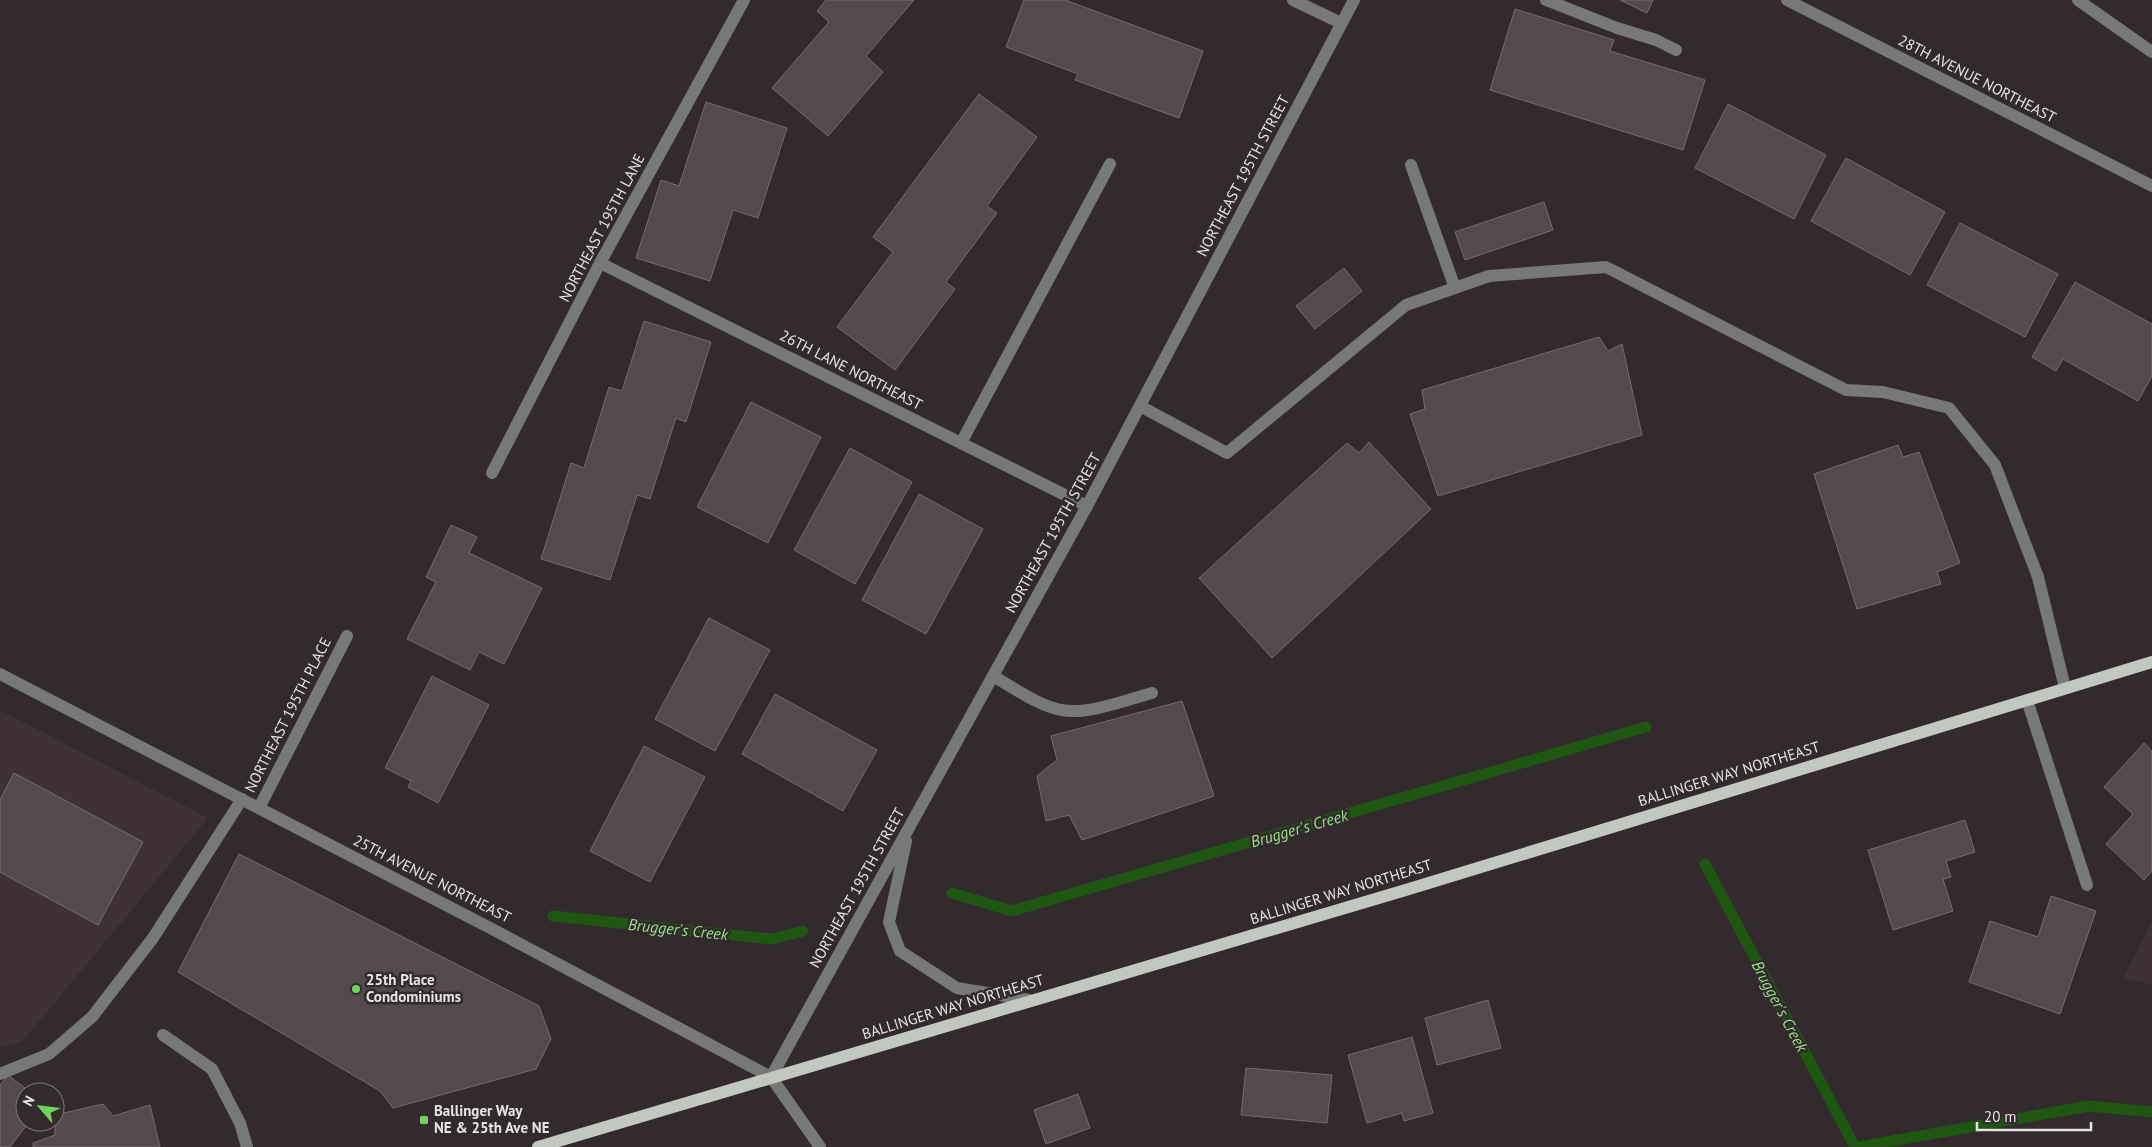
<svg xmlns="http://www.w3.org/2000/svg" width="2152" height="1147" font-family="'PT Sans',sans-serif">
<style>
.built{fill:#3f3135}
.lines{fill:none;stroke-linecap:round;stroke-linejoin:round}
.stream{stroke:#1f5612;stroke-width:11}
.building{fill:#524a4c;stroke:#756c6e}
.minor{stroke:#777976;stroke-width:12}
.major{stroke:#c2c7c1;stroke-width:12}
.poi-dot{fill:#72d25e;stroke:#322a2c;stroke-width:2}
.labels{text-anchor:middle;stroke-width:5;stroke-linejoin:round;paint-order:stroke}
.street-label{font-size:15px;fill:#e8e3e5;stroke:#322a2c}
.poi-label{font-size:15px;font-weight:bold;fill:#e8e3e5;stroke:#322a2c;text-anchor:start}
.water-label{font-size:16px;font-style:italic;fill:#96e287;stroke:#322a2c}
</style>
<rect width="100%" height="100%" fill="#322a2c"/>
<g class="built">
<path d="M0,710L208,818L22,1042L0,1048Z"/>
<path d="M2152,922V985L2123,978Z"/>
</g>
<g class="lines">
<g class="stream">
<path d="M1705,864L1855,1147"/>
<path d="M952,893L1012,911L1646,727"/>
<path d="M553,916L772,939L803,931"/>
<path d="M1858,1147L2089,1106L2152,1112"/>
</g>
</g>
<g class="building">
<path d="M826,0H914L866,56L883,72L828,136L772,88L829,22L817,11Z"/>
<path d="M1024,0H1065L1203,51L1179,118L1075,80L1078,74L1006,47Z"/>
<path d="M1620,0H1653L1647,13Z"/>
<path d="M1515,9L1614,40L1610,51L1705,80L1683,150L1490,90Z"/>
<path d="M979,94L1037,137L987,206L997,213L946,282L955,289L895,370L837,327L893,252L873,237Z"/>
<path d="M706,102L787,128L758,218L733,210L710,281L636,258L661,180L679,186Z"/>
<path d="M1728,104L1826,155L1794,219L1695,168Z"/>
<path d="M1846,158L1945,212L1910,275L1811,221Z"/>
<path d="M1544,202L1553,230L1465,260L1455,232Z"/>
<path d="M1960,223L2058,274L2025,337L1927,285Z"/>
<path d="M1344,268L1362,291L1315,329L1296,306Z"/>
<path d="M2075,282L2152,324V376L2138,401L2063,359L2056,371L2032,357Z"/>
<path d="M644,321L711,342L686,422L676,418L650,499L637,495L610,580L541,559L571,463L584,468L609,387L622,391Z"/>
<path d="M1599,337L1608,351L1622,344L1642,435L1438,496L1410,414L1425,409L1422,390Z"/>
<path d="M751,402L821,437L768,543L697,507Z"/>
<path d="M1369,442L1431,509L1272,658L1199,578L1347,443L1359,453Z"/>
<path d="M1898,445L1903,457L1919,452L1960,563L1937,572L1941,584L1857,609L1814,474Z"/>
<path d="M850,448L912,482L855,584L794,550Z"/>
<path d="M919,494L983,529L926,634L862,600Z"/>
<path d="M451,525L477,537L469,553L542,588L504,664L479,652L470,670L407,639L436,582L426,577Z"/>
<path d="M709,618L770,650L715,751L655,719Z"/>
<path d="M432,676L489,705L438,803L408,787L411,781L385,768Z"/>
<path d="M775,694L877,750L843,811L742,754Z"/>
<path d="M1182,701L1214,796L1082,840L1069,815L1046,821L1037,776L1057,760L1051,736Z"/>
<path d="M2144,743L2152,751V871L2144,880L2106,844L2133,814L2104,787Z"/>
<path d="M644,746L705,777L650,882L590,851Z"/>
<path d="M14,773L143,842L98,925L0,872V800Z"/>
<path d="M1965,820L1975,852L1946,861L1951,877L1943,879L1953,911L1893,930L1868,850Z"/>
<path d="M239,854L539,1006L551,1039L536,1069L393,1108L380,1091L178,972Z"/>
<path d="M2051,896L2096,911L2060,1014L1969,982L1990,921L2038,937Z"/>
<path d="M1488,1000L1501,1048L1437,1065L1425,1018Z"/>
<path d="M1412,1037L1433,1113L1404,1121L1402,1113L1367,1123L1348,1055Z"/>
<path d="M1246,1068L1332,1075L1327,1123L1241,1115Z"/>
<path d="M8,1075L30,1092H25V1122H29L10,1147H0V1085Z"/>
<path d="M1078,1094L1090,1128L1046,1144L1034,1110Z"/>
<path d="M103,1104L113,1116L150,1105L160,1147H33V1143L55,1135V1115Z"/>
</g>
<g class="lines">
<g class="minor">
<path d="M1293,0L1341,23"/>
<path d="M1546,0L1617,28L1656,40L1676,50"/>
<path d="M1787,0L2152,186"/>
<path d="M2078,0L2152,52"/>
<path d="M1411,165L1455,288"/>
<path d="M600,263L1087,506"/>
<path d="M1140,406L1227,453L1406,305L1489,276L1606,267L1846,390L1883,392L1949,408L1995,465L2038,577L2065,688"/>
<path d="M961,443L1110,164"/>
<path d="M492,473L600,263L744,0"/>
<path d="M0,674L494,930L771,1077L820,1147"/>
<path d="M993,676C1014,688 1037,705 1061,710C1088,715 1126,700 1152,693"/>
<path d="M2027,700L2087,885"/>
<path d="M259,808L347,636"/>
<path d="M906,841L889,922L900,951L957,988L1029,1000"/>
<path d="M163,1035L212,1069L240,1123L247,1147"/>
<path d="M0,1074L49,1054L92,1017L153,938L242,799"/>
<path d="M771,1077L1087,506L1354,0"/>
</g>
<path class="major" d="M538,1147L1409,889L2152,662"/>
</g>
<g class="poi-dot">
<circle cx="356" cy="989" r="5"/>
<rect x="419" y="1115" width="10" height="10" rx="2.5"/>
</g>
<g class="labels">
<g class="street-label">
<text transform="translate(1977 79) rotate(27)" y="5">28TH AVENUE NORTHEAST</text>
<text transform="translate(1243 176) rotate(-62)" y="5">NORTHEAST 195TH STREET</text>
<text transform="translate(602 228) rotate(-62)" y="5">NORTHEAST 195TH LANE</text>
<text transform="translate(851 370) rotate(27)" y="5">26TH LANE NORTHEAST</text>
<text transform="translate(1053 533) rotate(-61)" y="5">NORTHEAST 195TH STREET</text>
<text transform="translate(288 715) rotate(-63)" y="5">NORTHEAST 195TH PLACE</text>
<text transform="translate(1729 774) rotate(-17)" y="5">BALLINGER WAY NORTHEAST</text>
<text transform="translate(432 879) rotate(27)" y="5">25TH AVENUE NORTHEAST</text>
<text transform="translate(857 888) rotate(-61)" y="5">NORTHEAST 195TH STREET</text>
<text transform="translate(1341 892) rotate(-17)" y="5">BALLINGER WAY NORTHEAST</text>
<text transform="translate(953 1007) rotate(-17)" y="5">BALLINGER WAY NORTHEAST</text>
</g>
<g class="poi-label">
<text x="366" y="985">25th Place<tspan x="366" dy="17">Condominiums</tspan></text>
<text x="434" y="1116">Ballinger Way<tspan x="434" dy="17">NE &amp; 25th Ave NE</tspan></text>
</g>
<g class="water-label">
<text transform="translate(1299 828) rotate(-16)" y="6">Brugger's Creek</text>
<text transform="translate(678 929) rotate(6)" y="6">Brugger's Creek</text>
<text transform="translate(1780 1006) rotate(62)" y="6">Brugger's Creek</text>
</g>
</g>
<g transform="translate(40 1107) rotate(298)"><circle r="24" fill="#322a2c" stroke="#7b7476"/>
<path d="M0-4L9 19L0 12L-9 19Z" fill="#72d25e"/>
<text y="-8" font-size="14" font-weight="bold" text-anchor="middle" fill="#e8e3e5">N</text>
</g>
<path d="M1977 1122v8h114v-8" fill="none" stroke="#e8e3e5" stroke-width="2.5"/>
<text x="1984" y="1122" font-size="15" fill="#e8e3e5" stroke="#322a2c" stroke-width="4" paint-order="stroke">20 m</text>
</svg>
